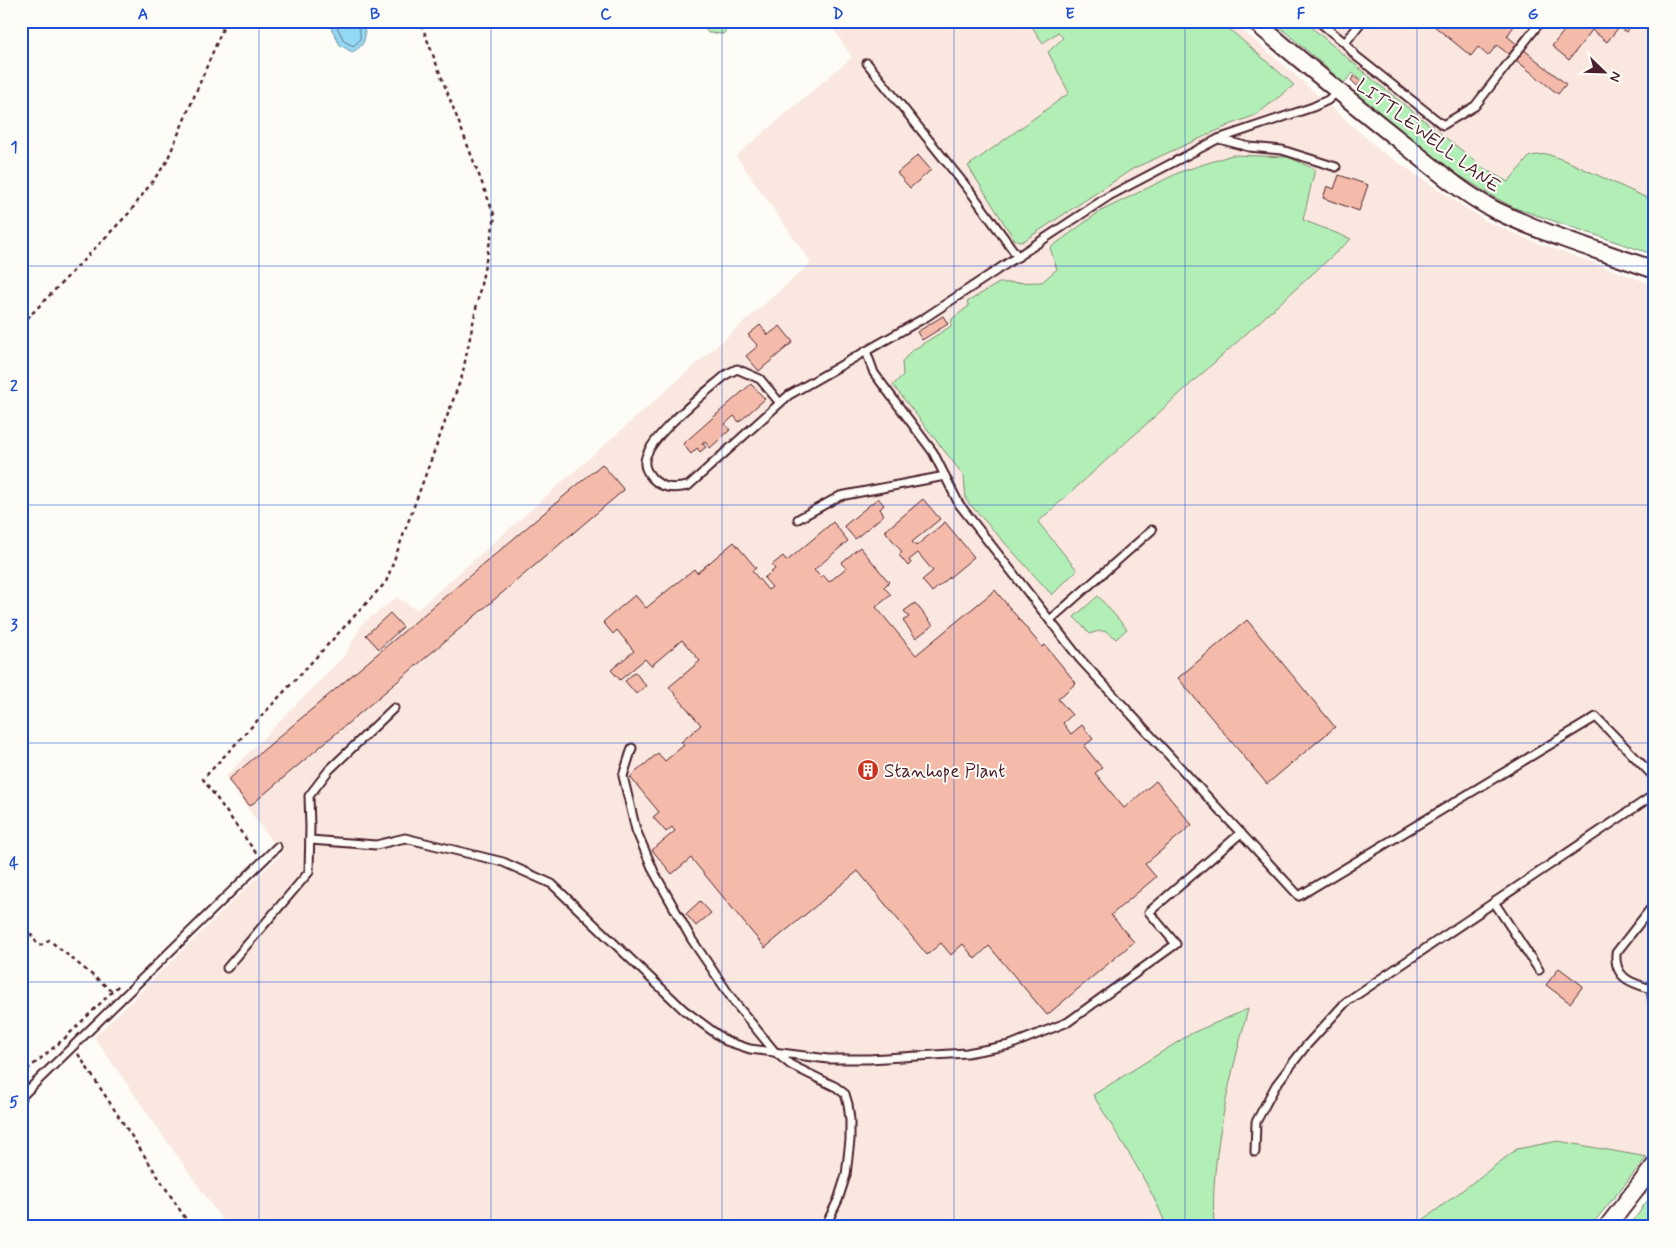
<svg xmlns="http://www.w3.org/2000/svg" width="1676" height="1248" font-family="Mynerve,sans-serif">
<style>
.built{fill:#fae8e0}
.green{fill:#b2efb6;stroke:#7e8770}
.water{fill:#92daf4;stroke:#758fa4}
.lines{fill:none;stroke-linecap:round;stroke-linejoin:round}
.shore{stroke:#676a7b;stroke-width:1}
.building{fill:#f4bbaa;stroke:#4a1f2b}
.service-casing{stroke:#4a1f2b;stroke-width:11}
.tertiary-casing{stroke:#4a1f2b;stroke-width:20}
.path{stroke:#4a1f2b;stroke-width:2.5;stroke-dasharray:4 4;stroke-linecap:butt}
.service{stroke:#fdfcf7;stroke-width:7}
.tertiary{stroke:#fdfcf7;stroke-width:16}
.grid{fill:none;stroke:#1d4ed8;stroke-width:1;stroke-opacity:0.55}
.labels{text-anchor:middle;stroke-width:4;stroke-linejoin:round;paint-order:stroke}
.street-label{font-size:19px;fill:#4a1f2b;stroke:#fdfcf7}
.poi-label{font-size:19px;fill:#4a1f2b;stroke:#fdfcf7;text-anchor:start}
.neatline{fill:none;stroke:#1d4ed8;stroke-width:2}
.grid-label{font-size:16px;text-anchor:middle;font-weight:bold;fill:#1d4ed8}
</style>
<rect width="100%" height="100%" fill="#fdfcf7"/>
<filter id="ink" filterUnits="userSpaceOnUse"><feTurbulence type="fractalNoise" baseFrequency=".02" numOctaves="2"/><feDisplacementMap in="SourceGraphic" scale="10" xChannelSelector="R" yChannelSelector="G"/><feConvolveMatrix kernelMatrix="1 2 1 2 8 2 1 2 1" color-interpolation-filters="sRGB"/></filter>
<g filter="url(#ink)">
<g class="built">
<path d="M828,21H1232L1295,75L1381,151L1486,221L1525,238L1655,285V1148L1590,1227L1436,1210L1414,1227H227L94,1037L281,854L225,777L344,656L362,624L397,597L417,610L811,263L736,156L852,57Z"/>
<path d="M1304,21H1655V247L1508,182L1485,169L1372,79Z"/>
</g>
<g class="green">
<path d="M700,21H736L723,34L708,33Z"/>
<path d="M1028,21H1220L1294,85L1256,115L1232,124L1134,168L1022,242L1014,239L968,166L1069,93L1048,52L1063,38L1058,32L1043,43Z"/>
<path d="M1273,21H1304L1372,79L1485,169L1508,182L1530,156L1547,154L1569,162L1649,199L1655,203V255L1515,208L1492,196L1454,172L1354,93L1363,82L1353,73L1344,83Z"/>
<path d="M1232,155L1288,157L1315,169L1303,220L1351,239L1038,522L1077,570L1052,595L966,500L964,476L893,385L903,375L902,362L910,352L951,326L952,319L969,306L967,302L999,283L1042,282L1057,269L1050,248L1099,212L1180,172Z"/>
<path d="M1098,596L1127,629L1116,639C1107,630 1101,629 1090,634L1074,617Z"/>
<path d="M1248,1009C1230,1080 1210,1153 1214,1227H1167C1148,1180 1119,1138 1093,1095L1192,1033Z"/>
<path d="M1558,1141L1647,1157L1590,1227L1415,1226L1517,1149Z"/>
<path d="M1655,1191V1227H1629L1641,1210V1209Z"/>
</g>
<path class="water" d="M361,21C368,34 366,46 352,52L340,45L328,22Z"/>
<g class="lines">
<path class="shore" d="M334,21L344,41L353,46C365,38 359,33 357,21"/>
</g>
<g class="building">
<path d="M1428,21H1509L1514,26L1507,36L1566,84L1558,94L1497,45L1488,56L1478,47L1471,56Z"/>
<path d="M1572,21H1635L1626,32L1619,27L1607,42L1592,30L1569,60L1552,46Z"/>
<path d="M1354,76L1361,82L1357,86L1351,80Z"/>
<path d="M918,155L931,170L910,188L897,173Z"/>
<path d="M1339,175L1368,185L1359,211L1323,198L1327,186L1334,189Z"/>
<path d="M943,316L948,324L922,340L917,332Z"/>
<path d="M760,325L768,335L780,326L793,342L759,371L746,356L758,346L748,335Z"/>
<path d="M751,384L765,399L739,422L734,416L725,424L730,430L710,448L704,441L702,443L706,447L700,452L697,448L691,454L683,444Z"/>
<path d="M602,464L624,490L250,806L228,780Z"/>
<path d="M878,498L884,505L880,509L884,515L855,539L844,526Z"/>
<path d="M923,499L940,519L912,542L916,546L945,522L974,557L932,592L922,580L933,571L918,553L909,560L911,563L908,566L899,555L902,552L885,531Z"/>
<path d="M833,522L848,541L814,570L821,577L823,575L829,582L846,568L841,563L860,547L889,582L884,587L891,595L876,607L916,655L995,590L1042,647L1045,645L1076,683L1058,699L1072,715L1063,723L1071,734L1082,725L1093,739L1084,746L1102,768L1095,773L1124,808L1156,781L1192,825L1145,864L1156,877L1111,915L1134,942L1047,1015L989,946L975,959L963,944L951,955L941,943L927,955L858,871L765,948L691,858L672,874L652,850L675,831L672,827L666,832L653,817L659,812L630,777L658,753L665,761L684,745L681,742L701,725L669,687L700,661L682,640L651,666L645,659L620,680L611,670L634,651L617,630L613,634L603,622L635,595L646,608L694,569L697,573L734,542L756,568L752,571L768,590L772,587L764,578L775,569L772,565L783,556L787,561Z"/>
<path d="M915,603L933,625L916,638L903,621L909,617L904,611Z"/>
<path d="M390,613L403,627L379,649L366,635Z"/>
<path d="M1247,620L1335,727L1267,784L1178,678Z"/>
<path d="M635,672L646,686L636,694L625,681Z"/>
<path d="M700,901L711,913L696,926L686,914Z"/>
<path d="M1559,968L1583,986L1570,1003L1546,985Z"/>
</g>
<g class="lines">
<g class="service-casing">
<g id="service">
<path d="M1318,21L1345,43L1362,21"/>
<path d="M1345,43L1356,56L1443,125L1475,106L1541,21"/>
<path d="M867,63L973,195L1018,257"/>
<path d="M1219,139L1249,147L1282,150L1336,167"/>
<path d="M866,351L874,373L933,452L959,504L1080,659L1299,896L1596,717L1655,778"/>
<path d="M780,403L760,379L737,369L727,374C709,390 642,441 645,464C645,470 649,474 652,478C663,489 673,489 688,486L780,403L789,395L926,317L1109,196L1218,139L1313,107L1328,100L1338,91"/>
<path d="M798,519L840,496L945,476"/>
<path d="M1050,620L1152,530"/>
<path d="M632,748L623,776L636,830L654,872L692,940L735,1003L775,1052L791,1065L836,1087L845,1094L848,1104L850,1120V1140L846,1175L838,1200L825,1227"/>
<path d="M310,840L376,845L405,838L503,862L552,884L684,1010L726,1041L750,1049L828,1059H869L967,1053L1010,1045L1068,1022L1176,944L1149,912L1241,833"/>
<path d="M1494,902L1539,970"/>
<path d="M227,968L309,872L310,827L309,796L329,770L394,708"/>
<path d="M1655,973L1651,989L1655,1015"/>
<path d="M1651,989C1631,983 1614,978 1616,953L1655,903"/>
<path d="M21,1097L277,847"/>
<path d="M1255,1152L1256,1122L1276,1085L1305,1047L1346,1002L1655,794"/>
</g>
</g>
<g class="tertiary-casing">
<g id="tertiary">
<path d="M1254,21C1304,63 1353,104 1404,144C1433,167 1462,193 1495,210C1546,235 1601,251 1655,270"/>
<path d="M1607,1227L1655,1165"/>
</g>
</g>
<g class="path">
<path d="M21,302L30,317"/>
<path d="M21,325L129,213L166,163L226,21"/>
<path d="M256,853L203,779L386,582L462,376L495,217L420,21"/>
<path d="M21,920L39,946L49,940L112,991"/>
<path d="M78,1054L191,1227"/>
<path d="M21,1075L65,1038L119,985"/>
</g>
<use href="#service" class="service"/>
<use href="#tertiary" class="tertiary"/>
</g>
</g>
<path class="grid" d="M259,21V1227M491,21V1227M722,21V1227M954,21V1227M1185,21V1227M1417,21V1227M21,266H1655M21,505H1655M21,743H1655M21,982H1655"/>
<defs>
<g id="building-disc" transform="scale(1.125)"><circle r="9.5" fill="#c8321e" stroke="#fdfcf7"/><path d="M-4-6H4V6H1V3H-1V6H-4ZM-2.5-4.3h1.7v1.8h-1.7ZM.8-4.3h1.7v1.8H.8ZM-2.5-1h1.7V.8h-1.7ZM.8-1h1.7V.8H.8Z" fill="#fff"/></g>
</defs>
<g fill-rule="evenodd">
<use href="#building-disc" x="868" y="770"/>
</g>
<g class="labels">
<g class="street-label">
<text transform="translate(1429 135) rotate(37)" y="7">LITTLEWELL LANE</text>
</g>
<g class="poi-label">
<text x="884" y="777">Stanhope Plant</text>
</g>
</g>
<rect width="1676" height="1248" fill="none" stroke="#fdfcf7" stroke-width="55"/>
<g transform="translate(1604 72) rotate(113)" stroke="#fdfcf7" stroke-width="4" paint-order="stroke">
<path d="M0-4L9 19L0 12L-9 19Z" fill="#4a1f2b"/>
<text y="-8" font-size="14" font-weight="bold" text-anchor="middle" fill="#4a1f2b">N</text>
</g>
<rect x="28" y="28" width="1620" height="1192" class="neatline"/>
<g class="grid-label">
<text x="143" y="19">A</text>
<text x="375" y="19">B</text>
<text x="606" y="19">C</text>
<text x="838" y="19">D</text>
<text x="1070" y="19">E</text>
<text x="1301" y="19">F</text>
<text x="1533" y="19">G</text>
<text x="14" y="152">1</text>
<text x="14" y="391">2</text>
<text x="14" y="630">3</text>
<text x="14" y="868">4</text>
<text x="14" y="1107">5</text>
</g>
</svg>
